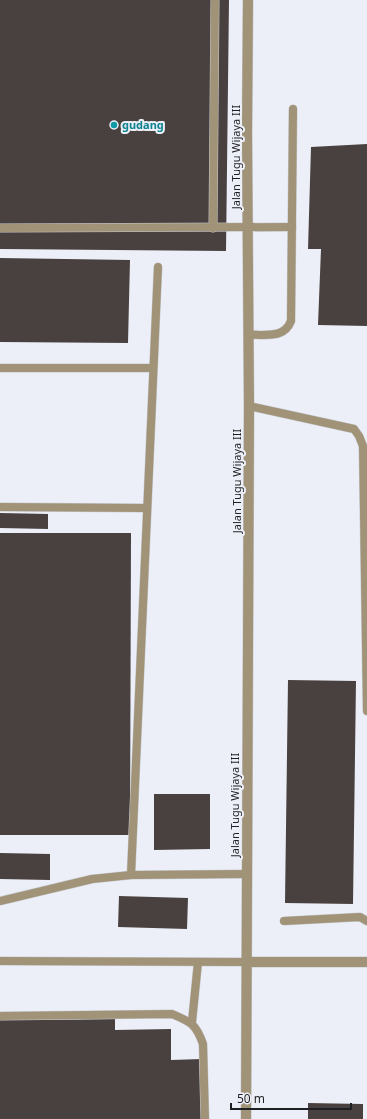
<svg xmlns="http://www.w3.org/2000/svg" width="367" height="1119" font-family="'Noto Sans',sans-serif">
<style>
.building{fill:#494140}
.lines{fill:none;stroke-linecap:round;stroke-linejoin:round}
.lane-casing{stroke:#c7cad1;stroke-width:9}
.street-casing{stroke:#c7cad1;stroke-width:11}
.lane{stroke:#a19377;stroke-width:8}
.street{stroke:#a19377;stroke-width:10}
.culture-dot{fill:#0f9aa8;stroke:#eceff7;stroke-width:1.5}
.labels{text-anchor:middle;stroke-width:4;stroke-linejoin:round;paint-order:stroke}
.culture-label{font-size:11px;font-weight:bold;fill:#0d838f;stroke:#eceff7;text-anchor:start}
.street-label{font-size:11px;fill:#1f2023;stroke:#eceff7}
</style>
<rect width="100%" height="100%" fill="#eceff7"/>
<g class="building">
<path d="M0,0H229L226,251L0,249Z"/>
<path d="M367,144V326L318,325L321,249H308L311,147Z"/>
<path d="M0,258L130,260L128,343L0,342Z"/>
<path d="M0,513L48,514V529L0,528Z"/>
<path d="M0,533H131L130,835H0Z"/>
<path d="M288,680L356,681L353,904L285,903Z"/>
<path d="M154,794H210V849L154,850Z"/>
<path d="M0,853L50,854V880L0,879Z"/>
<path d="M119,896L188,898L187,929L118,927Z"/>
<path d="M115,1019V1030L171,1029V1060L201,1059L202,1119H0V1020Z"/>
<path d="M308,1103L363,1104V1119H308Z"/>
</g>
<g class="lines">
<g class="lane-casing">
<g id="lane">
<path d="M0,228L292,227"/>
<path d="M213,228L215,0"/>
<path d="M249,335C266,334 284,339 291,321L293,109"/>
<path d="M0,368H153"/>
<path d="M249,406L354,429L359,436L363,446L367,711"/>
<path d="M0,507L147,508"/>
<path d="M131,875L158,267"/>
<path d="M0,901L92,879L131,875L246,874"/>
<path d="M284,921L360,917L367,921"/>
<path d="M0,961L246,962"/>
<path d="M0,1016L172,1014C191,1022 196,1024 203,1044L205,1119"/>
<path d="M192,1022L198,962"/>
</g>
</g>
<g class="street-casing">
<g id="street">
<path d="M246,962H367"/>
<path d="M246,1119L249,406L247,133L248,0"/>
</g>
</g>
<use href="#lane" class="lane"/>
<use href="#street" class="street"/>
</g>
<circle class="culture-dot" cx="114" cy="125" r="4"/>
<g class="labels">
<g class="culture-label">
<text x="122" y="129">gudang</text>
</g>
<g class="street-label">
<text transform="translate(236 157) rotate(-90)" y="4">Jalan Tugu Wijaya III</text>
<text transform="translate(237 481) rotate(-90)" y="4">Jalan Tugu Wijaya III</text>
<text transform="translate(235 805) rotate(-90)" y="4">Jalan Tugu Wijaya III</text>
</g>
</g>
<path d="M231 1103v6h120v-6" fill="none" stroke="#1f2023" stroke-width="2"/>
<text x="237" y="1103" font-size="12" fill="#1f2023" stroke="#eceff7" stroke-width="3" paint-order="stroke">50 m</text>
</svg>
